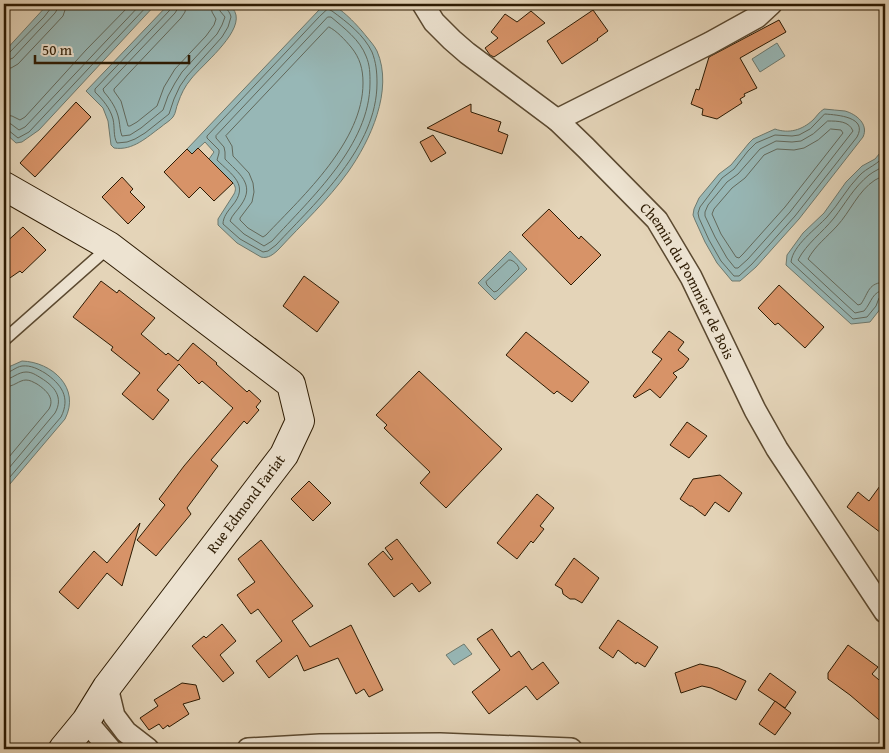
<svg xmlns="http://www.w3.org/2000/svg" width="889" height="753" font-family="'Gentium Book Plus',serif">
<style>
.water{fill:#97b7b6;stroke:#6d796e}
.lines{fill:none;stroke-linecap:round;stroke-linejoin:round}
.shore{stroke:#62695c;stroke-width:1}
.building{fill:#d79368;stroke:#2d1b03}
.lane-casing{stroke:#5b4930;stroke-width:14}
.street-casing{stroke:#5b4930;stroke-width:24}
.secondary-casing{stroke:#2d1b03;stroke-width:30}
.lane{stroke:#ede3d1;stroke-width:11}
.street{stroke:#ede3d1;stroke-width:21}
.secondary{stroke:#ede3d1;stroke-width:28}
.labels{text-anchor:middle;stroke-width:5;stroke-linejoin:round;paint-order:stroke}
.street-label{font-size:15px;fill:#2d1b03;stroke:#ede3d1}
</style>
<rect width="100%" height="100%" fill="#e4d4b8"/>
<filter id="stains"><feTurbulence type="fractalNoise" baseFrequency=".004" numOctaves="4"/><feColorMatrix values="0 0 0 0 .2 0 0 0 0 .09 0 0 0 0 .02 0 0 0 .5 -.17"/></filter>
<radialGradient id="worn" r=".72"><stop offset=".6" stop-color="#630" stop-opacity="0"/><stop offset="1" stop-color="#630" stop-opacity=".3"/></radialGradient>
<g class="water">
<path d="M48,4H156L39,130L22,142L16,143L4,132V52Z"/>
<path d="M169,4H227C231,6 235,10 236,15C240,35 202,65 191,79C185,86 181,94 178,103C176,107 176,113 173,117C170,121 164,124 161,127C147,137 133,151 114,148L111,145L108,121L103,108L86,91Z"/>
<path d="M329,4C340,6 359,27 366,36C370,41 374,45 377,51C394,90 370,141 348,172C328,200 302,224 279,249C274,254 268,259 261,257L237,243L218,225V219L234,194C236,190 236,187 233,183L209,159L214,152L205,142L192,154L187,149L319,10L326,5Z"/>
<path d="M777,43L785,56L760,72L752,59Z"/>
<path d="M824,109C831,110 838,110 845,111C856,114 869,124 863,137L799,219L756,267L740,281H732L717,263L705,242L695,220L693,215L694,209L699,198L719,174L731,165L749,143L753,139L775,129C789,134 802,130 813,120C817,116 819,112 824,109Z"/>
<path d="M885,125V296L881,308L870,322L851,324L786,265L787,255L803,233L824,213L846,182L862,166L875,159L880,153L885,137L882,129Z"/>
<path d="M510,251L527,269L495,300L478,283Z"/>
<path d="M22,361C52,362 81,388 65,419L4,491V369Z"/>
<path d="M464,644L472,654L454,665L446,655Z"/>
</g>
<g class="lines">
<g class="shore">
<path d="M172,4V7L169,11L95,89V92C103,100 110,108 113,119C115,128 113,136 117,143L127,142L135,139L145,133L169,114L174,99L180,86L187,76L222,37L228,27L231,17C230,11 225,9 225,4"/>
<path d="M178,4V8L175,13L103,89L104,92C111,100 117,109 119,120C120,126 120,131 122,136L130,135L141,128L163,110L168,96L175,83L182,72L217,34L222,25L225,17L220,11L219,4"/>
<path d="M186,4L185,12L181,18L114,89V91L121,101L128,126H130L137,122L157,106L164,87L175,69L206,36L214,25L216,19L212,12L211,4"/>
<path d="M328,9L332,11C347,22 364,35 372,52C376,62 377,72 377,83C377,147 317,201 276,245L268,251L263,252L240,239L223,224C223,217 228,211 232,206C250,185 232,175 217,160L219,153V150L207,138V136L319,17Z"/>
<path d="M328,17H331C344,28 360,40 366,56C370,65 370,74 370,83C370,145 311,198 272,241L264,246L244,234L230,221C232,215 237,211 241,205C256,184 238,173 225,159V152L224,147L216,138V136Z"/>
<path d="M329,27C337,31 345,40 351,47C360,58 363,69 363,83C363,141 304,195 266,235L263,237L248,228L240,220V218L252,202L254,192L253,183L249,173L233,156L232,146L226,136Z"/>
<path d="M4,55L9,53L44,17L51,8L52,4"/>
<path d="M4,61L8,60L13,58L55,13L58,8V4"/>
<path d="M4,68H11L18,64L50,30L63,16L65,10L66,4"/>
<path d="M825,114C838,115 868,117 857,137L795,216L752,264L739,276H734L721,261L709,240L699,218L698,213L700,207L722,178L734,169L748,151L756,143L775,135L792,136L799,135L810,129Z"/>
<path d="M4,115L12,116L20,120L25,117L86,50L131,4"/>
<path d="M828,121C838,121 849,121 853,131L790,212L748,259L738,268H735L727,258L715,237L705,216V212L708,205L727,182L738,174L760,149L776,141L792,142L801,141L813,134Z"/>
<path d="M4,122L11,124L19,130L25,127L141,4"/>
<path d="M4,129L8,130L18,138L29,132L149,4"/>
<path d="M831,129L841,130L843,133L785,207L743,254L739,258L736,257L721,234L712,214L714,209L732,188L745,178L764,155L777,149L794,150L804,148L818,140Z"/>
<path d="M885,154C879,165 867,167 859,176C847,188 839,204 827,217C816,229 793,245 791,262L853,319L867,317L876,306L879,298L885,296"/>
<path d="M885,165C880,169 874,171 869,175C854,187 845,204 834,218C822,233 807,243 798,260L855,313L864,311C872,302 872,291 885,290"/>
<path d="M885,175C882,177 878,178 875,180C858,191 850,212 837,226C827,237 815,246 808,259L858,305L861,304C869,292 868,283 885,282"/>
<path d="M509,260C513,259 519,266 519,269L497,291L494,292L487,285L486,282Z"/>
<path d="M4,373C11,373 15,367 22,366C31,365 38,369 45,373C61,384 71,397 61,417L4,484"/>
<path d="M4,380C12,379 18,372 26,372C32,372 36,375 41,378C54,386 64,397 55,413L4,474"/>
<path d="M4,387C14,387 19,380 26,380C30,380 33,382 37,384C46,390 55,398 49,409L4,463"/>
</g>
</g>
<g class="building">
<path d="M593,10L608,31L597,39L598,40L562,64L547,41Z"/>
<path d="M531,11L545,23L494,57L490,55L485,48L498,38L491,32L505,14L517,22Z"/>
<path d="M779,20L786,32L740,58L757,88L744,94L745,96L740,99L742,103L717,119L702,115L703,109L691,104L696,89L699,90L709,57Z"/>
<path d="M76,102L91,117L35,177L20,163Z"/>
<path d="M471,104V112L501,122L498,131L508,135L502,154L427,128Z"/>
<path d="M433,135L446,153L431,162L420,142Z"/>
<path d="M198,148L233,183L214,201L200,187L189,198L164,172L187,149L192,154Z"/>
<path d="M122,177L133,189L130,192L145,207L128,224L102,197Z"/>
<path d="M549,209L579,239L581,236L601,255L571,285L522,235Z"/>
<path d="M23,227L46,250L22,273L20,271L4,282V244Z"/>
<path d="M304,276L339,302L317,332L283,306Z"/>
<path d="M101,281L117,293L119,290L155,318L141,334L166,355L168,353L178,361L193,343L217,363L216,364L247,392L249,390L261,401L256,407L259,410L247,424L244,421L211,460L218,466L187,508L191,514L156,556L137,540L165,505L159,499L184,466L233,408L202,381L199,384L179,364L157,390L169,400L153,420L122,394L140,373L111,350L113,347L73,317Z"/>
<path d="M779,285L824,327L805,348L778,323L775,325L758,308Z"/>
<path d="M669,331L684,342L678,350L689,359L683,367L673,373L677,377L660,398L650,389L635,398L633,396L662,359L652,352Z"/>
<path d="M526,332L589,382L572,402L557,391L554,394L506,355Z"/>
<path d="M419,371L502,449L446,508L420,483L430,472L384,428L387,425L376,415Z"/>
<path d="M687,422L707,436L689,458L670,445Z"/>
<path d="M720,475L742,493L729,512L715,502L705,516L692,506H690L680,499L693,479Z"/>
<path d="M885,479V536L847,507L858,492L869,501Z"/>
<path d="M309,481L331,503L313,521L291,499Z"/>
<path d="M537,494L554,508L540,526L544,529L533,543L531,541L517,559L497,543Z"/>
<path d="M140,523L122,586L107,573L78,609L59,592L94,551L107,563Z"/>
<path d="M397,539L431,583L419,592L412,583L394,597L368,564L383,551L391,560L393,559L385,548Z"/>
<path d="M261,540L313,606L292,621L310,647L351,625L383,690L369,697L364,689L356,694L338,658L304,671L297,655L269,678L256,661L282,641L258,609L251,614L237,595L255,582L238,559Z"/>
<path d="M574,558L599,578L582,603L575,599H570L563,594L562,589L555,585Z"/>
<path d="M618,620L658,647L645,667L637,662L636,664L618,650L613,658L599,648Z"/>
<path d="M222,624L236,641L220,655L234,673L223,682L192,646L204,636L206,638Z"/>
<path d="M492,629L511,657L519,651L532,670L543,662L559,683L537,700L526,686L489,714L472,692L500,670L477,639Z"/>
<path d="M848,645L878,667L872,674L885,685V725L850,695L828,679V673Z"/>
<path d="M700,664L718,668L746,681L736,700L711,688L702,686L681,693L675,673Z"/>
<path d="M770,673L796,692L785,708L758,690Z"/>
<path d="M182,683L196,685L200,699L183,704L189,714L169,727L168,725L163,729L159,724L149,730L140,718L158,706L154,700Z"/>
<path d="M775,701L791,713L775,735L759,724Z"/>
</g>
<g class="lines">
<g class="lane-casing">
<path id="lane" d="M4,340L109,247"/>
</g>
<g class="street-casing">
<g id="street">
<path id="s1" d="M423,4L434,22L452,40L467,53L557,120L586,148L657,220L691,277L755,410L777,449L885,612"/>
<path d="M557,120L710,43L757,17L771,4"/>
<path d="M107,687L114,716L126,732L148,749"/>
<path d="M86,721L110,749"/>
<path d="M248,749L320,745L440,744L571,749"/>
</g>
</g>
<g class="secondary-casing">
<path id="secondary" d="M4,186L109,246L291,384L300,421L284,455L107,687L86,721L63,749"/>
</g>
<use href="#lane" class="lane"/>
<use href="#street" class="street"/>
<use href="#secondary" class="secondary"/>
</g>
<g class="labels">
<g class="street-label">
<text dy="5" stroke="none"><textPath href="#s1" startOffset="388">Chemin du Pommier de Bois</textPath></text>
<text transform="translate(246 504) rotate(-53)" y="5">Rue Edmond Fariat</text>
</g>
</g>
<rect width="889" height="753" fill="none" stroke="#e4d4b8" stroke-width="20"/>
<rect x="5" y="5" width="879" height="743" fill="none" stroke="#2d1b03" stroke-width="2.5"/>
<rect x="10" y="10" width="869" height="733" fill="none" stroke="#2d1b03"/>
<path d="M35 55v8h154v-8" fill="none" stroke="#2d1b03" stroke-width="2.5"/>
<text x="42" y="55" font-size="15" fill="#2d1b03" stroke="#ede3d1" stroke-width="4" paint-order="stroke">50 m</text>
<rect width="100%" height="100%" filter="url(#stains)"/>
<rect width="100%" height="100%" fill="url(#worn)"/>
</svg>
